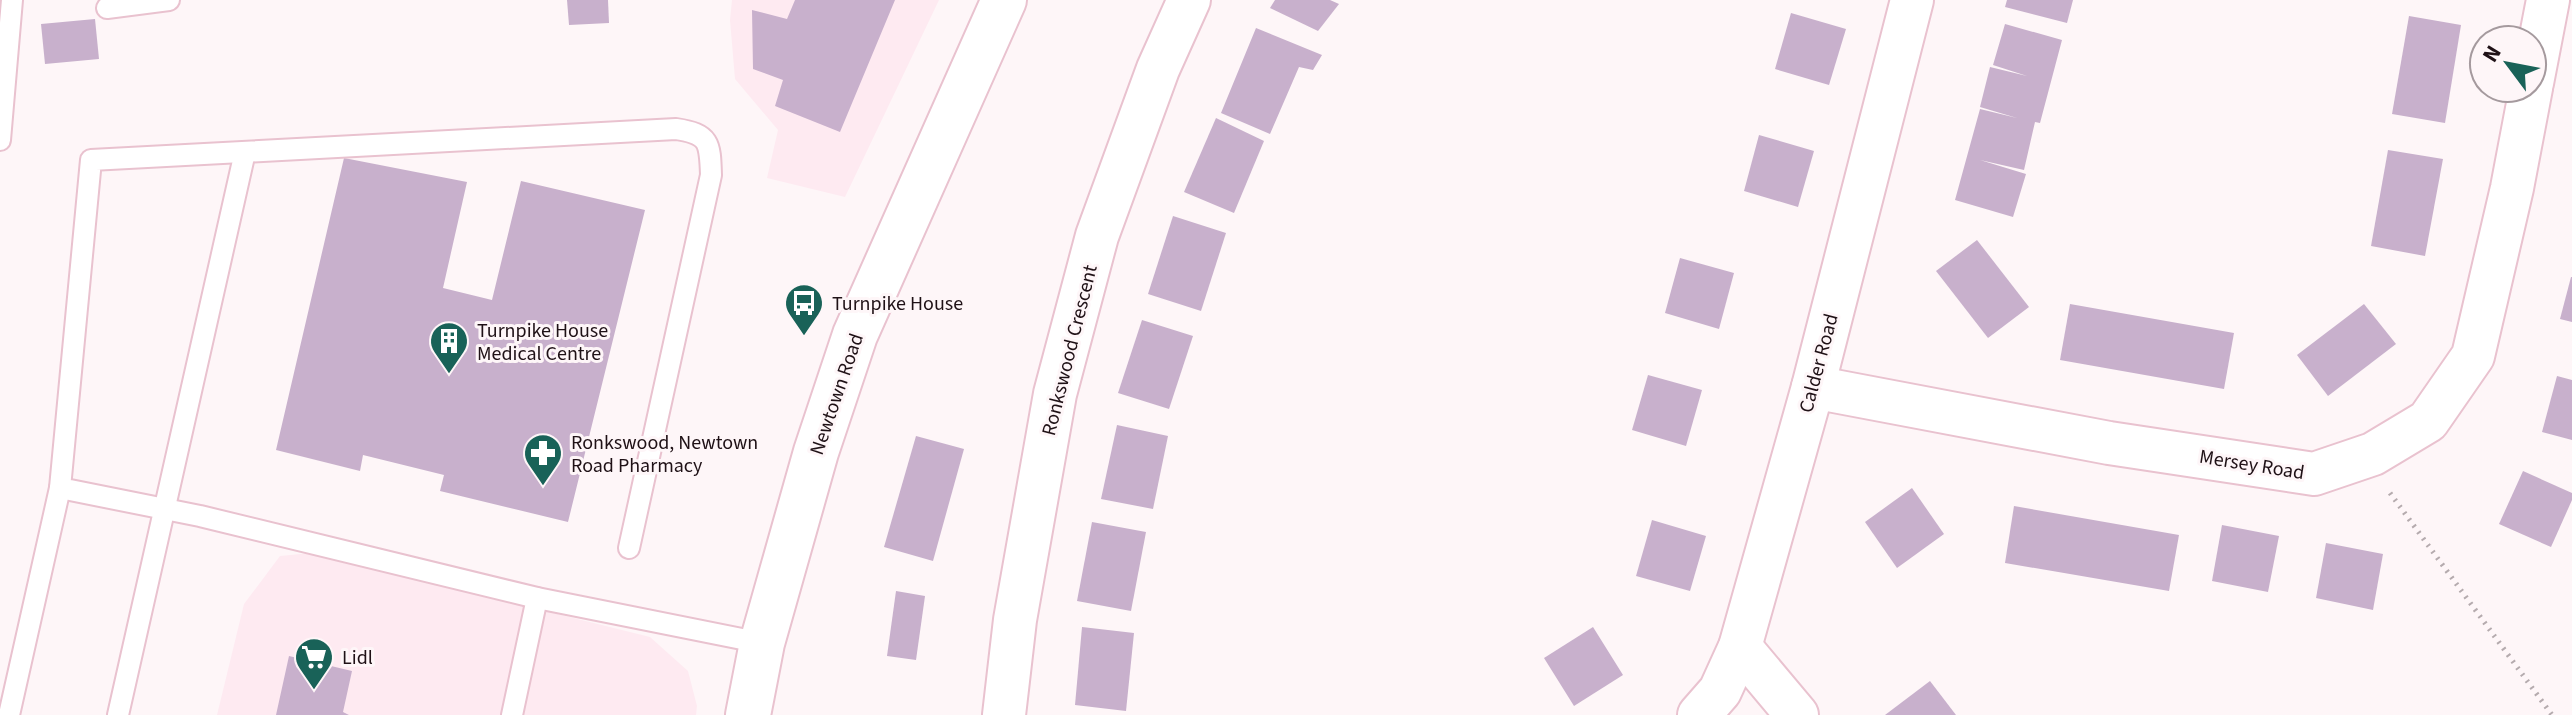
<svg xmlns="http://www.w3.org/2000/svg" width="2572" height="715" font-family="'Source Sans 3',sans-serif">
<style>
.built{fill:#feeaf1}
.building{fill:#c8b0cc}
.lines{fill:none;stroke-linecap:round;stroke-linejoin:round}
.lane-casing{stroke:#e9c2cf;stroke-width:24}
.street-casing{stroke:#e9c2cf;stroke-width:46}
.secondary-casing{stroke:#e9c2cf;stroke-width:48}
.path{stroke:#b5abae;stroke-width:5;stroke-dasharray:2 6;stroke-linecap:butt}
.lane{stroke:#fff;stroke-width:20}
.street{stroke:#fff;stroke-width:42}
.secondary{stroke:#fff;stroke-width:44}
.labels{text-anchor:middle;stroke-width:6;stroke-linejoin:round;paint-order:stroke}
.poi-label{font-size:20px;fill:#1f1116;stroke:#fef6f8;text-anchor:start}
.street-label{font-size:20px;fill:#1f1116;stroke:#fef6f8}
</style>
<rect width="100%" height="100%" fill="#fef6f8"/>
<g class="built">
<path d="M732,0H939L845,197L767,178L778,130L735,79L730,20Z"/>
<path d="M311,553L650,637L688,671L697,706L696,715H217L244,604L280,556Z"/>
</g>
<g class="building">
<path d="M567,0H608L609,23L569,25Z"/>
<path d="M795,0H895L840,132L775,106L783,80L753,69L752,10L787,19Z"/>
<path d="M1275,0H1330L1339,4L1318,31L1270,8Z"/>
<path d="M2007,0H2073L2067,23L2005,7Z"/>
<path d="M1791,13L1846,29L1829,85L1775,69Z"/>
<path d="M2409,16L2461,25L2445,123L2392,114Z"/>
<path d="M95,19L99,59L45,64L41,24Z"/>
<path d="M2005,24L2062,40L2040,123L2035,122L2024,170L1980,160L2026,174L2013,217L1955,200L1980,109L2017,118L1980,107L1990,67L2027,76L1993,65Z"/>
<path d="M1256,28L1322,55L1313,70L1299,67L1270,134L1221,113Z"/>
<path d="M1216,118L1264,141L1234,213L1184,192Z"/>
<path d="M1759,135L1814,151L1798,207L1744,191Z"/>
<path d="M2388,150L2443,159L2425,256L2371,246Z"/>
<path d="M344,158L467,182L443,288L492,300L521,181L645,210L568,522L440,491L444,475L363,455L360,471L276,450Z"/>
<path d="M1173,216L1226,233L1201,311L1148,294Z"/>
<path d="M1977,240L2029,307L1988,338L1936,271Z"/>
<path d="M1680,258L1734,273L1719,329L1665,313Z"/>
<path d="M2571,277H2572V322L2560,319Z"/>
<path d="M2070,304L2234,333L2224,389L2060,360Z"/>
<path d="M2364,304L2396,344L2328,396L2297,355Z"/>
<path d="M1142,320L1193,336L1169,409L1118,393Z"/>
<path d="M1648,375L1702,390L1686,446L1632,430Z"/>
<path d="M2557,376L2572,380V440L2542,432Z"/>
<path d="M1117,425L1168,436L1153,509L1101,499Z"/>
<path d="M916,436L964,449L933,561L884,547Z"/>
<path d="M2523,471L2572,493V500L2551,547L2499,524Z"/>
<path d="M1912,488L1944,534L1897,568L1865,522Z"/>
<path d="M2014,506L2179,535L2169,591L2005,563Z"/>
<path d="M1652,520L1706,536L1690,591L1636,576Z"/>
<path d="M1092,522L1146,532L1131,611L1077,601Z"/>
<path d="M2222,525L2279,536L2268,592L2212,581Z"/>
<path d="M2326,543L2383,554L2373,610L2316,598Z"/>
<path d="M896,591L925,596L916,660L887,656Z"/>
<path d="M1082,627L1134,633L1126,711L1075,705Z"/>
<path d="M1593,627L1623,675L1574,706L1544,658Z"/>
<path d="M289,656L352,671L343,712L349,715H276Z"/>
<path d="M1930,681L1956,715H1885Z"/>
</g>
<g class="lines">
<g class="lane-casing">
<g id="lane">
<path d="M107,8L169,0"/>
<path d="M0,140L12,0"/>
<path d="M629,548L711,175C710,143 710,134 676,129L91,160L60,488L200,516L537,598L762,643"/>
<path d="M9,715L60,488"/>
<path d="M118,715L245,152"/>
<path d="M512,715L537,598"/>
</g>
</g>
<g class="street-casing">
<g id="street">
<path d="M2532,83L2548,0"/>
<path d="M1813,387L2109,443L2314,474L2373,454L2428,421L2473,356L2512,188L2531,88"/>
<path d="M1740,647L1797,715"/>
<path d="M1004,715L1015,620L1055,394L1097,236L1158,69L1189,0"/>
<path d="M1699,715L1720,691L1740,647L1813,387L1912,0"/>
</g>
</g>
<g class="secondary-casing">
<path id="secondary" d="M748,715L762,643L816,452L855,335L1004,0"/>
</g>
<path class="path" d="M2390,493L2552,715"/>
<use href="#lane" class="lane"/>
<use href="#street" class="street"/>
<use href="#secondary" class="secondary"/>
</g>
<defs>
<g id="bus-pin" transform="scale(2)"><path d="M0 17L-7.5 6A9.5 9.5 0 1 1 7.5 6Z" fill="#196258" stroke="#fef6f8"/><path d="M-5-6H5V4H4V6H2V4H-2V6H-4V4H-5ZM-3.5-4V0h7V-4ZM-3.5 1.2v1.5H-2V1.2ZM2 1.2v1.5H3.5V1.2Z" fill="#fff"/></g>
<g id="building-pin" transform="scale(2)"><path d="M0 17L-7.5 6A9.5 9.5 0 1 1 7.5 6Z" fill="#196258" stroke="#fef6f8"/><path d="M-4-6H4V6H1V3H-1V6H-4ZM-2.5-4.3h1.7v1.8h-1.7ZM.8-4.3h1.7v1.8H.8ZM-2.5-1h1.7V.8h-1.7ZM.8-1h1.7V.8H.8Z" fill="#fff"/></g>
<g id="pharmacy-pin" transform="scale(2)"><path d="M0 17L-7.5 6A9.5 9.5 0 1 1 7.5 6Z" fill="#196258" stroke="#fef6f8"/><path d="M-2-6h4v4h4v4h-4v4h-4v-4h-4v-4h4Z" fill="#fff"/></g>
<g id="supermarket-pin" transform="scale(2)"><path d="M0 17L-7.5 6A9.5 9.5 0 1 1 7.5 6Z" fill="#196258" stroke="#fef6f8"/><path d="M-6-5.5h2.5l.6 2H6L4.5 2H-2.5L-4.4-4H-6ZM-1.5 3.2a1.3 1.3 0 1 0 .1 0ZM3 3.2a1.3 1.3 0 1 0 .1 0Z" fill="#fff"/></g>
</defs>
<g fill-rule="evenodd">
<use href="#bus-pin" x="804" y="303"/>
<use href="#building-pin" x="449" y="341"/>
<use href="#pharmacy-pin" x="543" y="453"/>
<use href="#supermarket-pin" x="314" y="657"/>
</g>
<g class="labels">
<g class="poi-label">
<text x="832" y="310">Turnpike House</text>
<text x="477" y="337">Turnpike House<tspan x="477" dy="23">Medical Centre</tspan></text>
<text x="571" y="449">Ronkswood, Newtown<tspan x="571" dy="23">Road Pharmacy</tspan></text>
<text x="342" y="664">Lidl</text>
</g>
<g class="street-label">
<text transform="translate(1069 350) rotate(-76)" y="7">Ronkswood Crescent</text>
<text transform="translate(1818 363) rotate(-75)" y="7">Calder Road</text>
<text transform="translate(836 394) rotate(-71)" y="7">Newtown Road</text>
<text transform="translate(2252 464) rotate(9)" y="7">Mersey Road</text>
</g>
</g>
<g transform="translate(2508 64) rotate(302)"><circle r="38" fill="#fef6f8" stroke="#a59a9e" stroke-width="2"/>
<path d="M0-6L14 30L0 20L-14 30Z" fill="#196258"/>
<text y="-12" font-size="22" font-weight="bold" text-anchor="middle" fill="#1f1116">N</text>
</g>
</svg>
